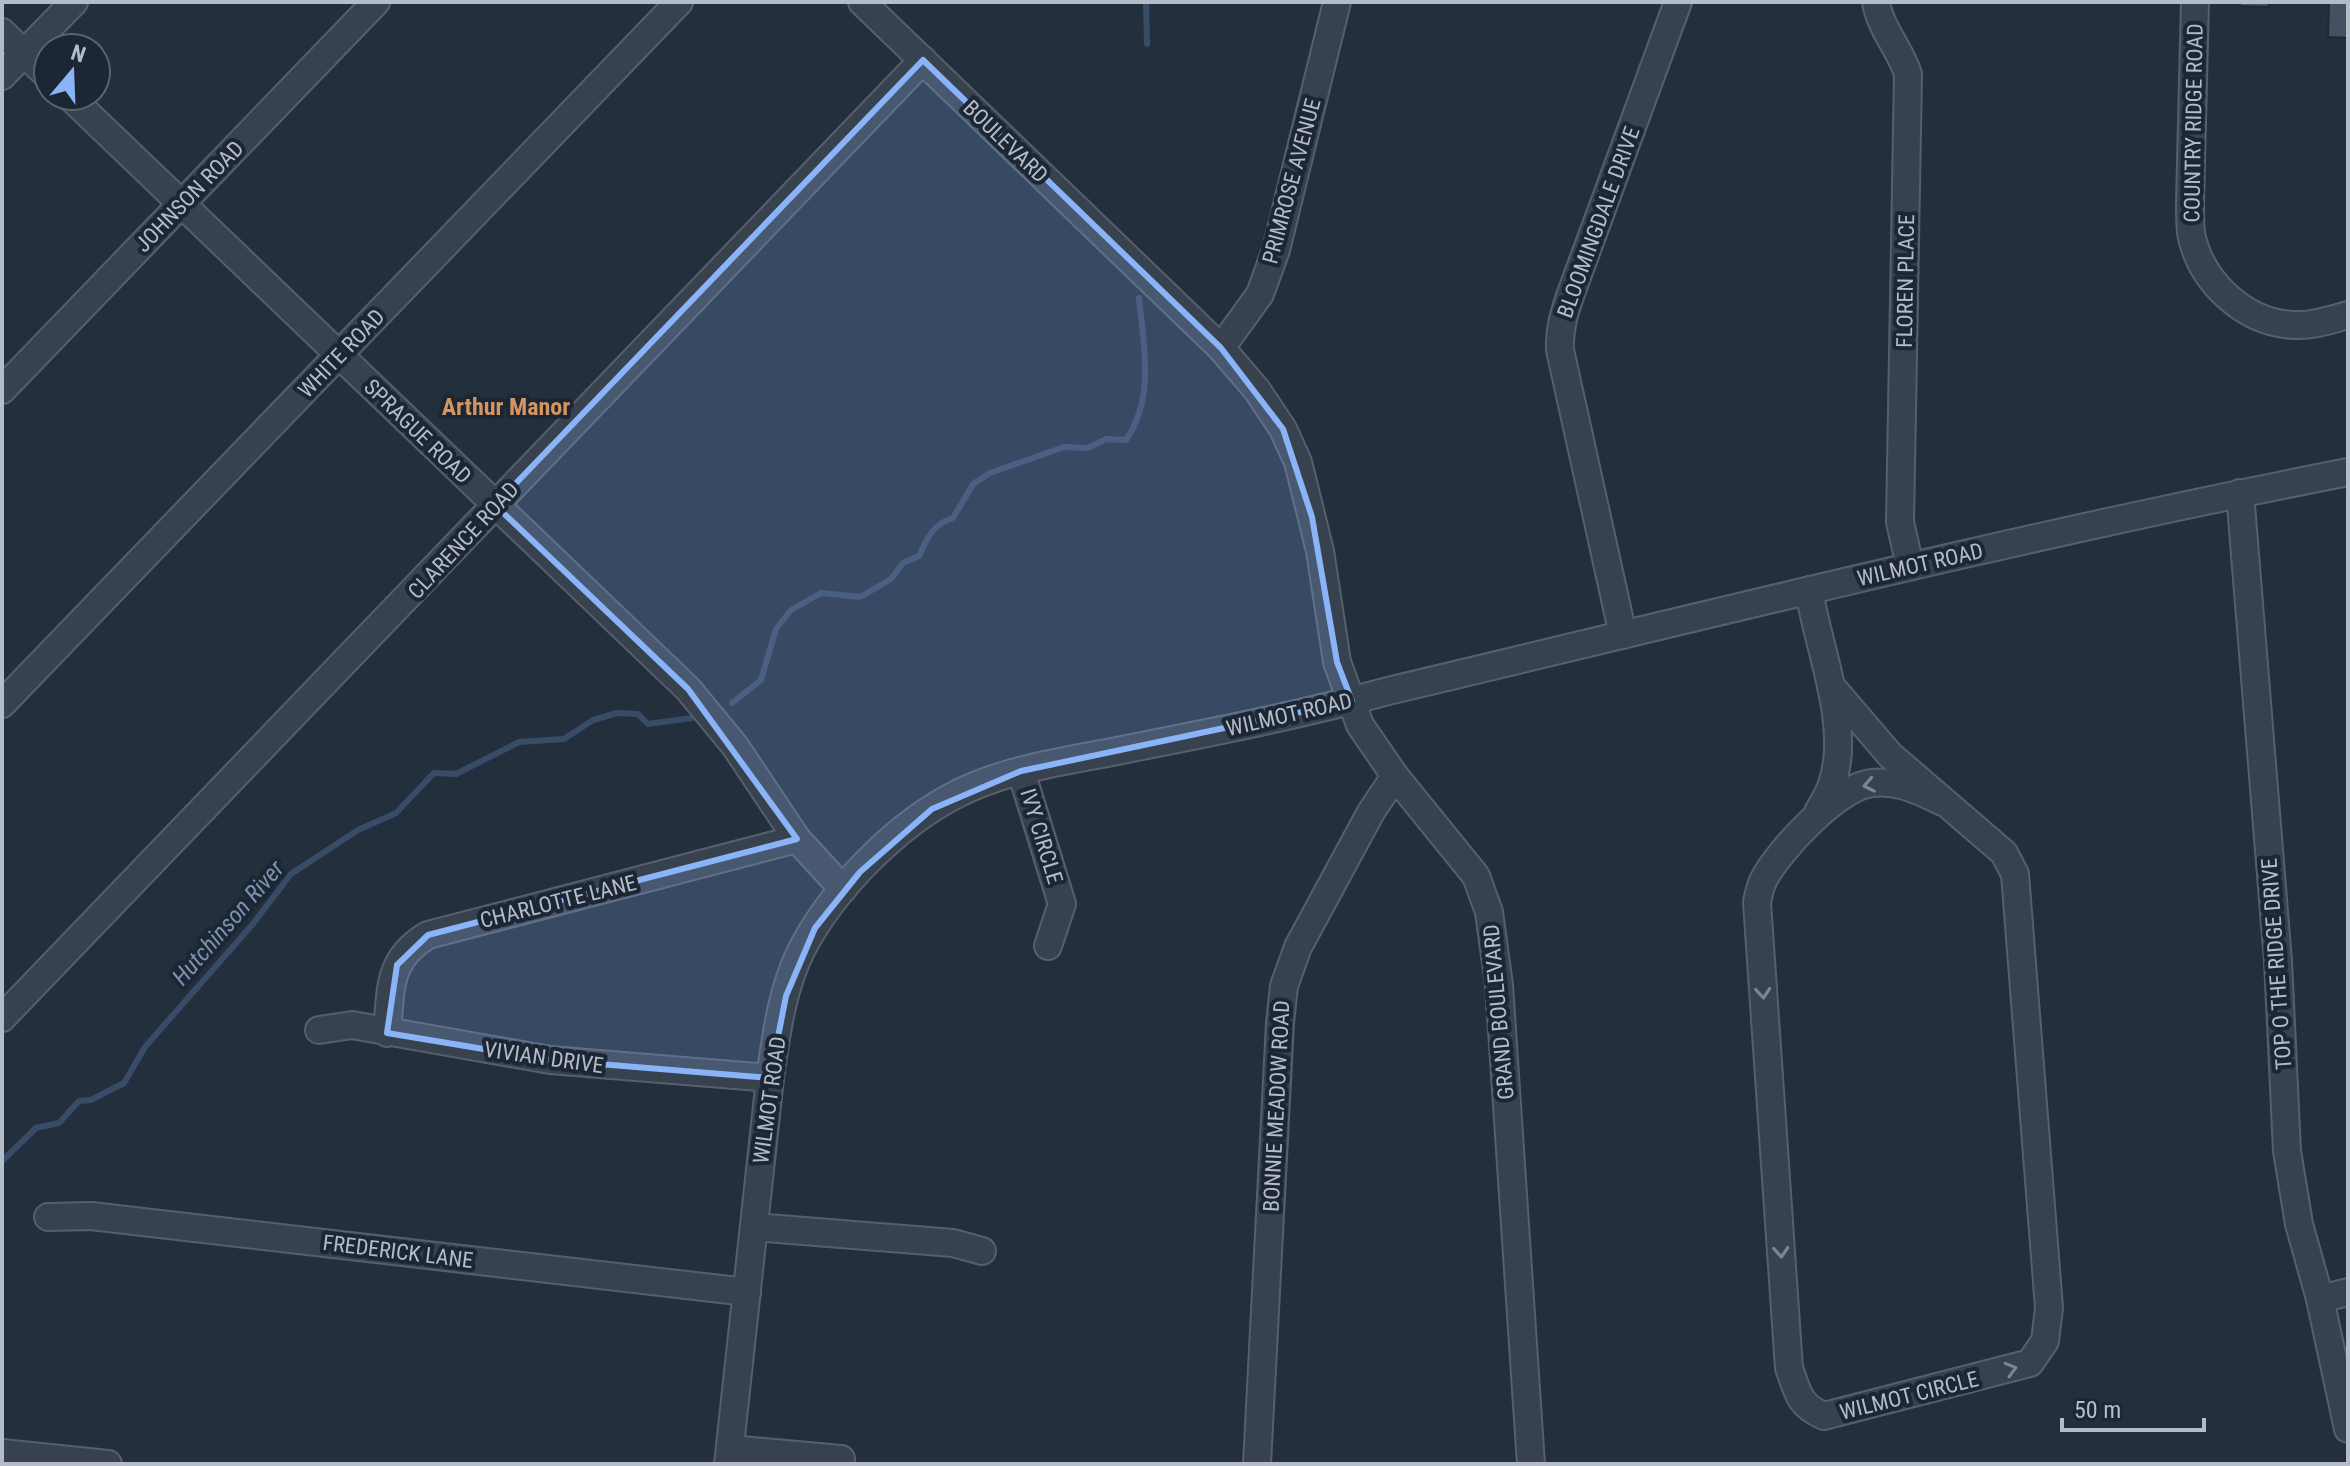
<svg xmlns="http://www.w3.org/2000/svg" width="2350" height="1466" font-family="'Roboto Condensed',sans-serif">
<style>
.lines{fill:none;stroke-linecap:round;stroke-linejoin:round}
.stream{stroke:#394c67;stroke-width:6}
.building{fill:#455162;stroke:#1f2835;stroke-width:2}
.minor-casing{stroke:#565f6c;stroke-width:30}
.minor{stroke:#38414e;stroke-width:26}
.oneway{stroke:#7c8592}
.marked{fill:#8ab4f8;fill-opacity:0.2;stroke:#8ab4f8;stroke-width:6;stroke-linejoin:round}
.labels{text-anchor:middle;stroke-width:8;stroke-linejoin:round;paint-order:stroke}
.street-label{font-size:22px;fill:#b4bcc9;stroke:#1d2633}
.neighbourhood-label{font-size:24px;font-weight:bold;fill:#d59563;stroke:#1d2633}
.water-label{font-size:24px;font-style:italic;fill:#7c92b1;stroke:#1d2633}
</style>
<rect width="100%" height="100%" fill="#242f3e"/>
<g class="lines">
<g class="stream">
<path d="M1146,2L1147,44"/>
<path d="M732,703L761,680L776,629L791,610L821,593L860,597L891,579L903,563L919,556C927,538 933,524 953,518L973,484L990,473L1064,447L1088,448L1106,439L1126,440C1155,397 1144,347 1139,298"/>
<path d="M2,1161L36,1128L59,1123L79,1101L91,1100L124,1083L145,1047L252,925L291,874L358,830L396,813L434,773L456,774L519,742L564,739L593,720L617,713L638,714L648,724L692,718"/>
</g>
</g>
<g class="building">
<path d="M2240,2H2269V7L2240,6Z"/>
<path d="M2329,2H2348V38L2328,37Z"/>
</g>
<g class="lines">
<g class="minor-casing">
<g id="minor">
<path d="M862,2L1221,348L1257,390L1283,429L1298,462L1320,551L1337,662L1360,725L1395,776L1476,876L1489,912L1499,985L1531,1464"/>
<path d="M1876,2C1880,28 1900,49 1908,74L1900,522L1910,566"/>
<path d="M2195,2L2190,202C2190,212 2190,223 2191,233C2200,281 2244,323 2294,325C2312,326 2330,320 2348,315"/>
<path d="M2,32L48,76"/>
<path d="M2,76L74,2"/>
<path d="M69,96L688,689L735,746L797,839L843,889"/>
<path d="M1221,348L1260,294L1276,250L1337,2"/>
<path d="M2,390L376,2"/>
<path d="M2240,493L2278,961L2287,1151L2299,1224L2320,1299L2348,1429"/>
<path d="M1809,590C1818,649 1852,726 1832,784C1829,794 1823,803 1818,812"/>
<path d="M1623,635L1560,350C1559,330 1564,314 1570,296L1678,2"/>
<path d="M1831,686L1890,755L2004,853L2015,874L2049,1308L2045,1341L2030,1363L1824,1416C1798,1405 1798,1392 1789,1368L1757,902C1759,894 1760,886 1764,879C1779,850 1839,786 1872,783C1899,780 1919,791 1943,802"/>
<path d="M2,704L679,2"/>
<path d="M1021,771L1062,904L1048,946"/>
<path d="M2,1018L923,60"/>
<path d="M319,1030L352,1025L550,1060L770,1078"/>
<path d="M387,1033C391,990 387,959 428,935L797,839"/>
<path d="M48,1217L91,1216L747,1292"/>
<path d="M754,1227L953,1243L982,1251"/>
<path d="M2320,1299L2348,1292"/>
<path d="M731,1449L841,1459"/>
<path d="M2,1453L108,1464"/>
<path d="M728,1464L770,1078C776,1036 782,988 802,949C834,888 897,824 959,793C1009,768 1068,761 1122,750C1212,732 1301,715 1388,691C1708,615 2026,535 2348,472"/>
<path d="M1257,1464L1280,1023L1284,986L1298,947L1371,812L1395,776"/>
</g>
</g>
<use href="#minor" class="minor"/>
</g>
<defs><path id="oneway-chevron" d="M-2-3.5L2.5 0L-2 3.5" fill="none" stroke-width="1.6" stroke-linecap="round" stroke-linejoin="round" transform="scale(2)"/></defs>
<g class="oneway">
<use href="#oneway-chevron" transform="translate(1869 785) rotate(169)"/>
<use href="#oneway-chevron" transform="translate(1763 993) rotate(86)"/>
<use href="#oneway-chevron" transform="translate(1781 1252) rotate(86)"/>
<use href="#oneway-chevron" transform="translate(2011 1369) rotate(-16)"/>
</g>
<path class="marked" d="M923,60L1221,348L1283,429L1312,517L1337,662L1352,701L1021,771L932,809L860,872L815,928L786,996L770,1078L550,1060L387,1033L397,965L428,935L797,839L688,689L495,505Z"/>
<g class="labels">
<g class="street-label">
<text transform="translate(2193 123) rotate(-89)" y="8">COUNTRY RIDGE ROAD</text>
<text transform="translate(1006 141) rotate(44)" y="8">BOULEVARD</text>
<text transform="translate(1291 181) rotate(-75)" y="8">PRIMROSE AVENUE</text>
<text transform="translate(189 196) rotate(-46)" y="8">JOHNSON ROAD</text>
<text transform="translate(1598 222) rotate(-70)" y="8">BLOOMINGDALE DRIVE</text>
<text transform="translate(1905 281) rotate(-89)" y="8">FLOREN PLACE</text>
<text transform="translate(341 353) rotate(-46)" y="8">WHITE ROAD</text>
<text transform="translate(418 431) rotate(44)" y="8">SPRAGUE ROAD</text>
<text transform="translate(463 540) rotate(-47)" y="8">CLARENCE ROAD</text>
<text transform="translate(1920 564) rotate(-13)" y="8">WILMOT ROAD</text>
<text transform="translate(1289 714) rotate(-13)" y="8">WILMOT ROAD</text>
<text transform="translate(1042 836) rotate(73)" y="8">IVY CIRCLE</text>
<text transform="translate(558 901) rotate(-14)" y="8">CHARLOTTE LANE</text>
<text transform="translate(2276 964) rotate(-94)" y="8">TOP O THE RIDGE DRIVE</text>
<text transform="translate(1498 1012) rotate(-95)" y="8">GRAND BOULEVARD</text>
<text transform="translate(544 1057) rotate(8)" y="8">VIVIAN DRIVE</text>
<text transform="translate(769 1100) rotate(-82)" y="8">WILMOT ROAD</text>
<text transform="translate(1276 1106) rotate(-87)" y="8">BONNIE MEADOW ROAD</text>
<text transform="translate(398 1251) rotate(7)" y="8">FREDERICK LANE</text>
<text transform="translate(1909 1395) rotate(-14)" y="8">WILMOT CIRCLE</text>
</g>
<g class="neighbourhood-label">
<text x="506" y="415">Arthur Manor</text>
</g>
<g class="water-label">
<text transform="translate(228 923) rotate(-49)" y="8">Hutchinson River</text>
</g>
</g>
<rect width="2350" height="1466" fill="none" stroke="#b4bcc9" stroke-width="8"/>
<g transform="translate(72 72) rotate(19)"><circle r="38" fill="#1d2633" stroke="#59626f" stroke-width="2"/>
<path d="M0-6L14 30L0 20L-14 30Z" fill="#8ab4f8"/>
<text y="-12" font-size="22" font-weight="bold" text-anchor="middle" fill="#b4bcc9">N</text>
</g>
<path d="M2062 1418v12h142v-12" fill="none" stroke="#b4bcc9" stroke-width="4"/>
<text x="2074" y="1418" font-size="24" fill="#b4bcc9" stroke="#1d2633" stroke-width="6" paint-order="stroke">50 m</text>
</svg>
